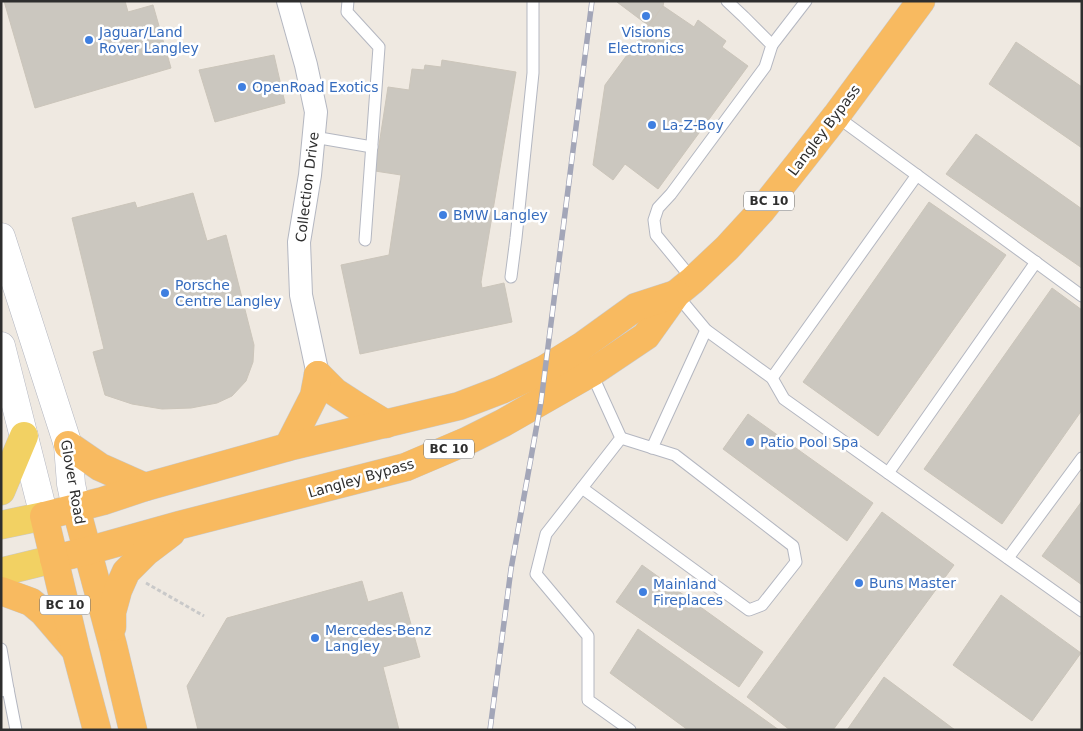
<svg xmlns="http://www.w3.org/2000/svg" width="1083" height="731" font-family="'DejaVu Sans',sans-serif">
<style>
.building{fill:#cbc7bf;stroke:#cbc5ba}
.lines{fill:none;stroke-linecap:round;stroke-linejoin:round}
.service-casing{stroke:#b4b7c1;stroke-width:13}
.minor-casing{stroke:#b4b7c1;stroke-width:24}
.secondary-casing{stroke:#b4b7c1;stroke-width:29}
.primary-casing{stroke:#c9c9c9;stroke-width:29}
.trunk-casing{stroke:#c9c9c9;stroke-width:29}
.path{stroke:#c9c9c9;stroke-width:3;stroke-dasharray:4 2.5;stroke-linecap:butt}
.service{stroke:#fff;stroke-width:11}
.minor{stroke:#fff;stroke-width:22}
.secondary{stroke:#fff;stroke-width:28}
.primary{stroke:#f2d163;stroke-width:28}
.trunk{stroke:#f8ba60;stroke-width:28}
.rail-casing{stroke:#a3a6b8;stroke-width:5.5}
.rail{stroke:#fff;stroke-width:4;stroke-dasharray:11;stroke-linecap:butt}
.shop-dot{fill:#3f7fe0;stroke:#fff;stroke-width:2}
.labels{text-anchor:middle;stroke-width:5;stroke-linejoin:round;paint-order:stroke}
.shield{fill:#fff;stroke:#6d6d6d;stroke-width:1}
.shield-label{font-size:12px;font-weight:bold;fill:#2e2e2e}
.shop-label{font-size:14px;fill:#366cbe;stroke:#fff;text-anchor:start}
.street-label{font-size:14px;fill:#2e2e2e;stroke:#fff}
</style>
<rect width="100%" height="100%" fill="#efe9e1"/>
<g class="building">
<path d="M4,1H125L128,12L153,5L171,68L35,108Z"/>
<path d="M617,1H664L663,6L649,26L617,2Z"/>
<path d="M663,6L694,27L698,20L726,41L722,47L748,66L658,189L625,164L613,180L593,165L605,85Z"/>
<path d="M1016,42L1082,87V148L989,84Z"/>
<path d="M274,55L285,103L215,122L199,70Z"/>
<path d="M442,60L516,72L481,282L482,288L504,283L512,322L360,354L341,265L389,255L401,175L375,171L388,87L409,90L412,69L424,70L425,65L441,67Z"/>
<path d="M976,134L1082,209V268L946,174Z"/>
<path d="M193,193L207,241L226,235L254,345L253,362L246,381L232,396L217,403L191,408L162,409L132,404L105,395L93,352L104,349L72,218L135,202L137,208Z"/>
<path d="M929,202L1006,255L878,436L803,382Z"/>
<path d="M1052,288L1082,310V410L1002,524L924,469Z"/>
<path d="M748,414L873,503L847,541L723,449Z"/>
<path d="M1082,501V585L1042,556Z"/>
<path d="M882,512L954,565L833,730H790L747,697Z"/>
<path d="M642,565L763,652L739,687L616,602Z"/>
<path d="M362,581L368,602L402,592L420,657L383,667L399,730H198L187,686L227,618Z"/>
<path d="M1001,595L1081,653L1032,721L953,665Z"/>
<path d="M638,629L779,730H688L610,673Z"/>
<path d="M884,677L955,730H847Z"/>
</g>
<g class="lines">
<g class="service-casing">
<g id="service">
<path d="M348,1L347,12L379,47L365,240"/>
<path d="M772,45L806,1"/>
<path d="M836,116L1082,296"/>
<path d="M314,137L372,147"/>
<path d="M511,277L516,238L533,73V1"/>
<path d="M693,280L656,235L654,220L658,208L671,194L765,67L772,45L744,17L727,1"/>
<path d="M676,294L706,330L772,378L784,399L1082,611"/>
<path d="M591,372L621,438L546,534L536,574L588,636V700L630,730"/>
<path d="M772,378L917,175"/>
<path d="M652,448L706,330"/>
<path d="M888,473L1036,262"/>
<path d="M582,488L749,610L762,605L796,562L793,546L675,455L621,438"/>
<path d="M1008,558L1082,458"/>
<path d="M1,649L8,689L1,691"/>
<path d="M8,689L16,730"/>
</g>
</g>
<g class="minor-casing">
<path id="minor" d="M288,1L306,65L316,112L310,175L299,242L301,295L318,375"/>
</g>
<g class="secondary-casing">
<g id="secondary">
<path d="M1,237L68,445L71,484L76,508"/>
<path d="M1,346L44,516"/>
</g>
</g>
<g class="primary-casing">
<g id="primary">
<path d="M1,491L24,436"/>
<path d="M1,525L44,516"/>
<path d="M1,572L54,559"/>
</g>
</g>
<g class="trunk-casing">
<g id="trunk">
<path d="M318,375L335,392L355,405L386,424"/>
<path d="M68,445L100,467L145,487"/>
<path d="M288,447L314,396L318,375"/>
<path d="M76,508L113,646L133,730"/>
<path d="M54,559L87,551L180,525L406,467L467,441L503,423L594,371L646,336L676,294L693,280L727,248L761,211L800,162L836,116L921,1"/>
<path d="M1,591L31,602L43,612L73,647"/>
<path d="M112,627V612L118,590L126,572L146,552L171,533"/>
<path d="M97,730L76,651L44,516L103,501L145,487L288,447L459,406L501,390L545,369L582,346L636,307L676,294"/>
</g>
</g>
<path class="path" d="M146,583L204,616"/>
<use href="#service" class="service"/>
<use href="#minor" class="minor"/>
<use href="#secondary" class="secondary"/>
<use href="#primary" class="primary"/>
<use href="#trunk" class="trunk"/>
<g class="rail-casing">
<path id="rail" d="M490,730L511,569L541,402L592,1"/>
</g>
<use href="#rail" class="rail"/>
</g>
<g class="shop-dot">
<circle cx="646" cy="16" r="5"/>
<circle cx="89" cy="40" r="5"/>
<circle cx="242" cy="87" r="5"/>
<circle cx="652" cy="125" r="5"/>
<circle cx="443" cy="215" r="5"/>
<circle cx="165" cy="293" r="5"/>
<circle cx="750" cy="442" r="5"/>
<circle cx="859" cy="583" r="5"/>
<circle cx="643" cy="592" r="5"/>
<circle cx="315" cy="638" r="5"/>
</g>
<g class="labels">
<g class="shield">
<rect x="744" y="191.5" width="50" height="19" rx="4"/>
<rect x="424" y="439.5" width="50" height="19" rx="4"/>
<rect x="40" y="595.5" width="50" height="19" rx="4"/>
</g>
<g class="shield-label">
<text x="769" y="205">BC 10</text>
<text x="449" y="453">BC 10</text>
<text x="65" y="609">BC 10</text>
</g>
<g class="shop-label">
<text x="99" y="37">Jaguar/Land<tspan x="99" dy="16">Rover Langley</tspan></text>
<text x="646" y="37" text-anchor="middle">Visions<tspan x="646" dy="16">Electronics</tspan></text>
<text x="252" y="92">OpenRoad Exotics</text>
<text x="662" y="130">La-Z-Boy</text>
<text x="453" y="220">BMW Langley</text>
<text x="175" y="290">Porsche<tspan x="175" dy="16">Centre Langley</tspan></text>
<text x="760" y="447">Patio Pool Spa</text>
<text x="869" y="588">Buns Master</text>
<text x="653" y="589">Mainland<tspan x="653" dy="16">Fireplaces</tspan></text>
<text x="325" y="635">Mercedes-Benz<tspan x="325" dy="16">Langley</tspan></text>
</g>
<g class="street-label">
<text transform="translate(824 130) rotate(-53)" y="5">Langley Bypass</text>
<text transform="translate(307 187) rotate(-83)" y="5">Collection Drive</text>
<text transform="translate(361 478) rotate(-16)" y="5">Langley Bypass</text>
<text transform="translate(73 482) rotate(80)" y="5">Glover Road</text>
</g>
</g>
<rect width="1083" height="731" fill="none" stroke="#2e2e2e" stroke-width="5"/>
</svg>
